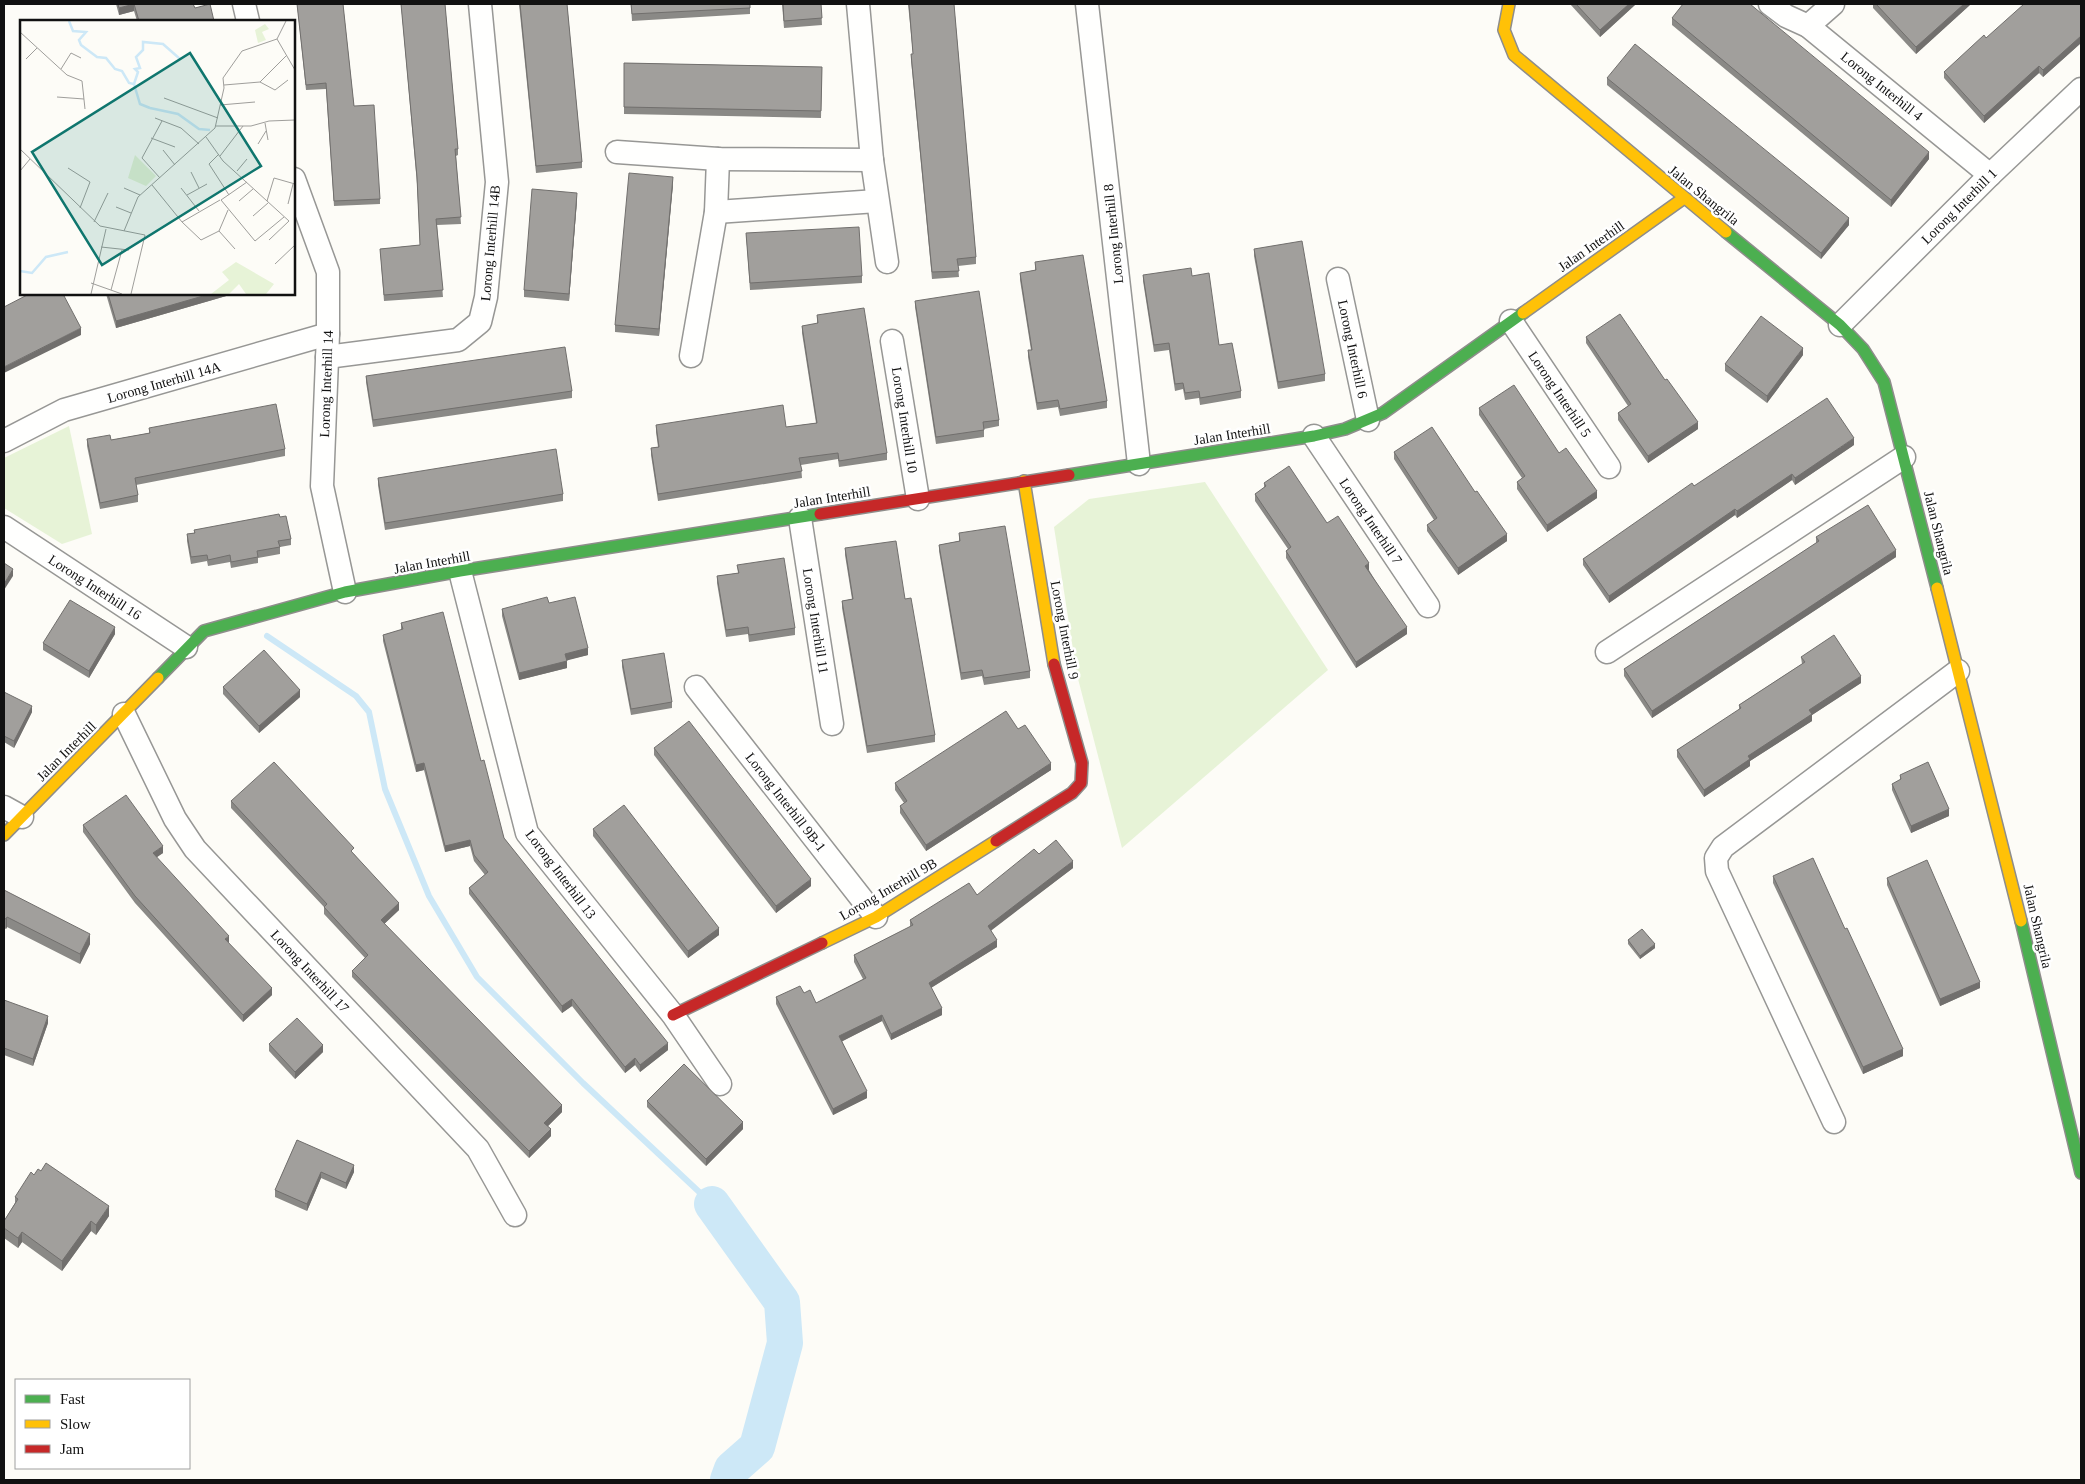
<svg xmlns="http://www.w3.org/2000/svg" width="2085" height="1484" font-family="Georgia,serif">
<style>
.green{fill:#e7f3d7}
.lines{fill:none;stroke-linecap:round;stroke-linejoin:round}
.stream{stroke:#cde8f7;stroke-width:6}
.river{stroke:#cde8f7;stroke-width:36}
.street-casing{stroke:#979795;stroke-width:25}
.fast-casing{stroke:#8e8d8b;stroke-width:14}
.slow-casing{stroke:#8e8d8b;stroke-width:14}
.jam-casing{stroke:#8e8d8b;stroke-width:14}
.street{stroke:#fffffe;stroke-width:22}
.fast{stroke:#4caf50;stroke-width:11}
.slow{stroke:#ffc107;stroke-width:11}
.jam{stroke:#c62828;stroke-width:11}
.wall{fill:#8a8986}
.shaded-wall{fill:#716f6d}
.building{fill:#a19f9c;stroke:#716f6d}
.labels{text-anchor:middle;stroke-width:5;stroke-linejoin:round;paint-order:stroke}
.street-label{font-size:14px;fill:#111;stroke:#fff}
.inset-river{fill:none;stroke:#cde8f7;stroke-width:2.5}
.inset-road{fill:none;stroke:#9f9e9b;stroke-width:1}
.view{fill:#0f766e;fill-opacity:0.15;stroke:#0f766e;stroke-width:2.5}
.inset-edge{fill:none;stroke:#111;stroke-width:2.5}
</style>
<rect width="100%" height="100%" fill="#fdfcf7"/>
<g class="green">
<path d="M69,426L92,534L62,544L4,508V458Z"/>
<path d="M1205,482L1328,670L1122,848L1077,675L1054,527L1089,499Z"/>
</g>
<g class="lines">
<path class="stream" d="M267,636L356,696L369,712L385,789L429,896L477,977L583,1083L712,1204"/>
<path class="river" d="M712,1204L782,1302L785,1343L757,1447L732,1469L728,1480"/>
<g class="street-casing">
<g id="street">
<path d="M244,4L248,21"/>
<path d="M858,4L872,160L887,262"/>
<path d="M1087,4L1139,464"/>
<path d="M1770,4L1786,16L1808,26L1990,175"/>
<path d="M1808,26L1833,4"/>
<path d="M617,152L718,159L872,160"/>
<path d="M294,179L328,272V334L322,486L345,592"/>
<path d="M716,212L877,201"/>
<path d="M1338,279L1368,420"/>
<path d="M1511,321L1609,467"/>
<path d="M1840,325L1990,175L2081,89"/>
<path d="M892,341L918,499"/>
<path d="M691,356L716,212L718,159"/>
<path d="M327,357L458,340L480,322L486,297L497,182L480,4"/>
<path d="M1314,436L1428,606"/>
<path d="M4,441L64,410L328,334"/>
<path d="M800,518L832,724"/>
<path d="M4,527L186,647"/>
<path d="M460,571L527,833L673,1015L720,1084"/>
<path d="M1607,652L1904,457"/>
<path d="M696,687L876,917"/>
<path d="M124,714L175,819L195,849L478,1149L515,1215"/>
<path d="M4,807L22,817"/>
<path d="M1834,1122L1717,871L1716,858L1723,847L1958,671"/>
</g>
</g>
<g class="fast-casing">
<g id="fast">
<path d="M1726,232L1840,325L1863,349L1884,382L1937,588"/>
<path d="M1069,475L1314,436L1345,429L1383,413L1523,313"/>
<path d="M158,678L204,631L345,592L460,571L820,514"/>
<path d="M2021,921L2081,1173"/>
</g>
</g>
<g class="slow-casing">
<g id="slow">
<path d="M1509,4L1504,30L1514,55L1726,232"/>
<path d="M1523,313L1684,198"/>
<path d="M1024,481L1054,664"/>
<path d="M1937,588L2021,921"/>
<path d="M4,835L158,678"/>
<path d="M822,943L876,917L996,841"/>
</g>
</g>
<g class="jam-casing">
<g id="jam">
<path d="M820,514L1069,475"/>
<path d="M996,841L1072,793L1081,783L1082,763L1054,664"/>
<path d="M673,1015L822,943"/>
</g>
</g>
<use href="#street" class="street"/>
<use href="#fast" class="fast"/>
<use href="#slow" class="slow"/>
<use href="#jam" class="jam"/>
</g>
<g class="wall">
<path d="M116,4H193L195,8L214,21H137L134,11L119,15Z"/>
<path d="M297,4H343L354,106L380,199V204L334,206L326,89L306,90Z"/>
<path d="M401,4H445L458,149V155L456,156L461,224L437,225L443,297L384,301L380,249L420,245L417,184Z"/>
<path d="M519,4H567L582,162V168L536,173Z"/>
<path d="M631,4H750V14L632,21Z"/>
<path d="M782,4H821L822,25L784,28Z"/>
<path d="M908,4H954L976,257V264L958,266L959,277L932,279L911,60V54H913Z"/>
<path d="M1570,4H1636L1600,37Z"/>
<path d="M1873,4H1971L1916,54L1873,8Z"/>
<path d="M2081,4V43L2043,77L2039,73L1984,123L1944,78V72Z"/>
<path d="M1672,18L1929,159L1891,207L1672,25Z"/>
<path d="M624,63L822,67L821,118L624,114Z"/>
<path d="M1607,78L1849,225L1821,259L1607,85Z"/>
<path d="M673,184L659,336L615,332V325Z"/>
<path d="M577,200L569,301L524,297V290Z"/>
<path d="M746,233L862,276V283L750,290Z"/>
<path d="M1254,249L1325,374V381L1278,389L1254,256Z"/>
<path d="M1035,262L1107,401V408L1060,416L1058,407L1037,410L1028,357V350H1031L1020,280V273L1035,270Z"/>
<path d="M1143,275L1192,276L1219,345L1241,391V398L1200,405L1199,398L1185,400L1183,389L1175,391L1169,350L1154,352L1143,281Z"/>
<path d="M106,294H233L116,328Z"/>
<path d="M915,301L999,420V426L984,429V437L936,444L915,307Z"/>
<path d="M817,315L887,453V460L839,467L838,459L801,465L802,478L658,501L651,455V448L658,447L656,432V425L786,427L816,423L802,333V326L817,324Z"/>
<path d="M1586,337L1665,380L1698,429L1648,463L1618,420V413L1628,406L1586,343Z"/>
<path d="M1803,355L1767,403L1725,371V364Z"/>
<path d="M366,376L572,391V398L373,427L366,382Z"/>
<path d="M1479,408L1559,453L1597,498L1547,532L1517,489V482L1522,478L1479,415Z"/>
<path d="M149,428L285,449V456L136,485L138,495V502L100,509L87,446V439L111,440L149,433Z"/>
<path d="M1854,445L1795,485L1792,480L1737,518L1735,515L1609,603L1583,565V559L1694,486Z"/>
<path d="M1394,452L1475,492L1507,541L1458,575L1427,531V525L1434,520L1394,459Z"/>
<path d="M378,478L563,494V501L385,530L378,485Z"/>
<path d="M1264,483L1327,523L1369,570L1407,634L1356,668L1286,558V551L1288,549L1255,501V494L1264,488Z"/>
<path d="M280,517L291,539V545L280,547V554L258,558V563L231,568L230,562L208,566L207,561L191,564L187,541V534L194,533V530Z"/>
<path d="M959,533L1030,671V678L984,685L982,676L961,680L939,551V545L959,541Z"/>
<path d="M1816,537L1896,557L1652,718L1624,676V669L1816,543Z"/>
<path d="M845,548L905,599L935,735V742L867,753L842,608V601L852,599L845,555Z"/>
<path d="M737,565L795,628V635L749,642L748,634L726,637L717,583V576L738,573Z"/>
<path d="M549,603L588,655L566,660L567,668L519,680L502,616V609Z"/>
<path d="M401,623L481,761L504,838L668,1050L640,1072L635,1065L625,1073L572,1006L562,1013L469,894V888L485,875L474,861L470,846L445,852L424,770L416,772L383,641V635L401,630Z"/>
<path d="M115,634L89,678L43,650V643Z"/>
<path d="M1801,657L1861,683L1812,715V721L1750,761V766L1704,797L1677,757V750L1739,710V705L1802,664Z"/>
<path d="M622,660L672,702V708L631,715L622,667Z"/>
<path d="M223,687L300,697L259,733L223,694Z"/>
<path d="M4,692L32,712L14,748L4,742Z"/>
<path d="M1018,729L1051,770L926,851L900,813V806L904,803L895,790V783Z"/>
<path d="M654,748L811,886L776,913L654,755Z"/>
<path d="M1900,775L1949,816L1911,833L1892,790V784L1900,780Z"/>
<path d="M231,801L354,854L399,910L384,924L562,1112L548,1126L551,1136L529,1158L352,977V971L365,958L324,914V907L231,808Z"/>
<path d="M83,825L163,853L156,857L272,995L243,1022L135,903L83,832Z"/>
<path d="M593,829L719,935L688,958L593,836Z"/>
<path d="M1039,854L1073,868L991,930L997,947L931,988L942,1015L891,1040L882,1021L842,1041L867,1098L833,1115L776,1004V997L804,993L816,1003L863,979L854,962V955L910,927V920L977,895Z"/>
<path d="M1773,876L1903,1056L1863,1074L1773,883Z"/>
<path d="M1887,878L1980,988L1940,1006L1887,885Z"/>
<path d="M4,890L90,944L80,964L7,927L6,929L4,928Z"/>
<path d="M1628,940L1655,948L1640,959L1628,944Z"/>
<path d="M4,1000L48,1023L33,1066L4,1055Z"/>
<path d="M269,1044L323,1052L295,1079L269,1051Z"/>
<path d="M647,1101L743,1129L706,1166L647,1107Z"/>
<path d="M297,1140L354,1172L346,1189L321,1178L307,1211L275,1197V1190Z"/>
<path d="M15,1197L109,1216L96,1235L91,1231L62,1271L22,1242L18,1248L4,1238V1221L15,1203Z"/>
</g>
<g class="shaded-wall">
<path d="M134,4V11L119,15V8Z"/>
<path d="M1629,4H1636L1600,37V30Z"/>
<path d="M1964,4H1971L1916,54V47Z"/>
<path d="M2081,36V43L2043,77V70Z"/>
<path d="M2039,66V73L1984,123V116Z"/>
<path d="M1929,152V159L1891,207V200Z"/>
<path d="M673,177V184L659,336V329Z"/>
<path d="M577,193V200L569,301V294Z"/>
<path d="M1849,218V225L1821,259V253Z"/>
<path d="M210,294H233L116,328V321Z"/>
<path d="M81,328V335L4,373V367Z"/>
<path d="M1803,348V355L1767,403V396Z"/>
<path d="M1698,422V429L1648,463V456Z"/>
<path d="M1854,438V445L1795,485V478Z"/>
<path d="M1792,474V480L1737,518V511Z"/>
<path d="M1597,491V498L1547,532V525Z"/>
<path d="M1735,509V515L1609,603V596Z"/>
<path d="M1507,534V541L1458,575V568Z"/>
<path d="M1896,550V557L1652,718V711Z"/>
<path d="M1369,563V570L1365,572V566Z"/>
<path d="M13,569V576L4,590V584Z"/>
<path d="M115,627V634L89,678V671Z"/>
<path d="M1407,627V634L1356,668V662Z"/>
<path d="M588,648V655L565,661V654Z"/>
<path d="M567,661V668L519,680V673Z"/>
<path d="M1861,676V683L1812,715V721L1750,761V766L1704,797V790L1748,756L1809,710Z"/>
<path d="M300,690V697L259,733V726Z"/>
<path d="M32,706V712L14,748V741Z"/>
<path d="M424,763V770L416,772V765Z"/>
<path d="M1051,763V770L926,851V845Z"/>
<path d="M1949,809V816L1911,833V826Z"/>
<path d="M470,840V846L445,852V846Z"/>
<path d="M163,846V853L153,860V853Z"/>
<path d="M1073,861V868L988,933V926Z"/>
<path d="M811,879V886L776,913V906Z"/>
<path d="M399,903V910L381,927V920Z"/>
<path d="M7,917V927L6,929V919Z"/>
<path d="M719,928V935L688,958V951Z"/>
<path d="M90,934V944L80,964V954Z"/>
<path d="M229,936V943L225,939Z"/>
<path d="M997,940V947L929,989V983Z"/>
<path d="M1655,944V948L1640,959V956Z"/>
<path d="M1980,982V988L1940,1006V999Z"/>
<path d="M272,988V995L243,1022V1015Z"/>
<path d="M572,999V1006L562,1013V1006Z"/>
<path d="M942,1008V1015L891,1040V1034Z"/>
<path d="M882,1015V1021L839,1043V1036Z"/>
<path d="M48,1016V1023L33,1066V1059Z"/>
<path d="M668,1043V1050L640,1072V1065Z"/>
<path d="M323,1045V1052L295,1079V1072Z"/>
<path d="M1903,1049V1056L1863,1074V1067Z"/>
<path d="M635,1058V1065L625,1073V1067Z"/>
<path d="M867,1091V1098L833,1115V1109Z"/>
<path d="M562,1105V1112L544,1130V1123Z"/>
<path d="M743,1122V1129L706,1166V1159Z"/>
<path d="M551,1129V1136L529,1158V1151Z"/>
<path d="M354,1165V1172L346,1189V1183Z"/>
<path d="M321,1172V1178L307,1211V1204Z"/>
<path d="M109,1206V1216L96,1235V1225Z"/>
<path d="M91,1221V1231L62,1271V1261Z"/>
<path d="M22,1232V1242L18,1248V1238Z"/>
</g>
<g class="building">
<path d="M118,4H193L195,8L210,4L214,21H139L134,4L119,8Z"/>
<path d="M297,4H343L354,106L374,105L380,199L334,201L326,83L306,85Z"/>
<path d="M401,4H445L458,149H455L461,217L436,219L443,290L384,295L380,249L420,245L417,177Z"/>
<path d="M520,4H567L582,162L536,166Z"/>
<path d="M631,4H750V8L632,14Z"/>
<path d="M783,4H821L822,18L784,21Z"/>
<path d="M909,4H954L976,257L957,259L959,271L932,272L911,54H913Z"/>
<path d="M1576,4H1629L1600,30Z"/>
<path d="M1683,4H1750L1929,152L1891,200L1672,18Z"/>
<path d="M1876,4H1964L1916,47Z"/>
<path d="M2024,4H2081V36L2043,70L2039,66L1984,116L1944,72L1984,35L1986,38Z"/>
<path d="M1635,44L1849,218L1821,253L1607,78Z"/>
<path d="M624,63L822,67L821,111L624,107Z"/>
<path d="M629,173L673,177L659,329L615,325Z"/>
<path d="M532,189L577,193L569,294L524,290Z"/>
<path d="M859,227L862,276L750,283L746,233Z"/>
<path d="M1302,241L1325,374L1278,382L1254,249Z"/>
<path d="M1083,255L1107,401L1060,409L1058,400L1037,403L1028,350H1032L1020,273L1036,270L1035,262Z"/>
<path d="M1191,268L1192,276L1209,273L1219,345L1232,343L1241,391L1200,398L1199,391L1185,393L1183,383L1175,384L1169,343L1154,345L1143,275Z"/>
<path d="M979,291L999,420L983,422L984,430L936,437L915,301Z"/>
<path d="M29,294H63L81,328L4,367V307Z"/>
<path d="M108,294H210L116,321Z"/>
<path d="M864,308L887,453L839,461L838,453L799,458L802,471L658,494L651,448L659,447L656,425L783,405L786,427L817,423L802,326L818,323L817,315Z"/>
<path d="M1620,314L1665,380L1667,379L1698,422L1648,456L1618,413L1631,404L1586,337Z"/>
<path d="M1761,316L1803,348L1767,396L1725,364Z"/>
<path d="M565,347L572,391L373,420L366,376Z"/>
<path d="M1514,385L1559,453L1566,448L1597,491L1547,525L1517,482L1525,476L1479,408Z"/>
<path d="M1827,398L1854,438L1795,478L1792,474L1737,511L1735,509L1609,596L1583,559L1692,483L1694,486Z"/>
<path d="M276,404L285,449L135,478L138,495L100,503L87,439L110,435L111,440L150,433L149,428Z"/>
<path d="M1432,427L1475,492L1477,491L1507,534L1458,568L1427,525L1437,518L1394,452Z"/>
<path d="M556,449L563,494L385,523L378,478Z"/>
<path d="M1289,466L1327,523L1338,516L1369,563L1365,566L1407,627L1356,662L1286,551L1291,547L1255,494L1266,486L1264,483Z"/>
<path d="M1868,505L1896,550L1652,711L1624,669L1819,541L1816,537Z"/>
<path d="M279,514L280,517L286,516L291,539L278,541L280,547L257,551L258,557L231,562L230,555L208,560L207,555L191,557L187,534L195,533L194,530Z"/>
<path d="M1005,526L1030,671L984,678L982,670L961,673L939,545L960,541L959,533Z"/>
<path d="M896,541L905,599L911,598L935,735L867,746L842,601L853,599L845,548Z"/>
<path d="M784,558L795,628L749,635L748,627L726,630L717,576L739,573L737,565Z"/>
<path d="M4,563L13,569L4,584Z"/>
<path d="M547,597L549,603L575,597L588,648L565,654L567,661L519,673L502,609Z"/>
<path d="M70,600L115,627L89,671L43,643Z"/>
<path d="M443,612L481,761L484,760L504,838L668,1043L640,1065L635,1058L625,1067L572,999L562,1006L469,888L488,872L474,855L470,840L445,846L424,763L416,765L383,635L403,629L401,623Z"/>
<path d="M1834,635L1861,676L1809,710L1812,714L1748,756L1750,759L1704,790L1677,750L1741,708L1739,705L1805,662L1801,657Z"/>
<path d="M264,650L300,690L259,726L223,687Z"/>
<path d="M664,653L672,702L631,709L622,660Z"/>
<path d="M4,692L32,706L14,741L4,736Z"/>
<path d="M1006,711L1018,729L1025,725L1051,763L926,845L900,806L907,801L895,783Z"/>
<path d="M689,721L811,879L776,906L654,748Z"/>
<path d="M274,762L354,848L351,851L399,903L381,920L562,1105L544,1123L551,1129L529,1151L352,971L368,955L324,907L327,904L231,801Z"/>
<path d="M1928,762L1949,809L1911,826L1892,784L1901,779L1900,775Z"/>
<path d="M126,795L163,846L153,853L229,936L225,939L272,988L243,1015L135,896L83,825Z"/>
<path d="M624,805L719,928L688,951L593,829Z"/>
<path d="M1056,840L1073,861L988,926L997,940L929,983L942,1008L891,1034L882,1015L839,1036L867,1091L833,1109L776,997L800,986L804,993L810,990L816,1003L866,978L854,955L913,925L910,920L969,883L977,895L1034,849L1039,854Z"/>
<path d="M1813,858L1845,929L1847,928L1903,1049L1863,1067L1773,876Z"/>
<path d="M1927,860L1980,982L1940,999L1887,878Z"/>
<path d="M4,890L90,934L80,954L7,917L6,919L4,918Z"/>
<path d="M1642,929L1655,944L1640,956L1628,940Z"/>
<path d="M4,1000L48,1016L33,1059L4,1048Z"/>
<path d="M297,1018L323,1045L295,1072L269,1044Z"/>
<path d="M684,1064L743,1122L706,1159L647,1101Z"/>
<path d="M297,1140L354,1165L346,1183L321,1172L307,1204L275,1190Z"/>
<path d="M46,1163L109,1206L96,1225L91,1221L62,1261L22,1232L18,1238L4,1228V1221L18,1199L15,1197L31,1172L34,1175L38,1169L41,1171Z"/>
</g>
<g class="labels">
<g class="street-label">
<text transform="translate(1882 86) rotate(39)" y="5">Lorong Interhill 4</text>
<text transform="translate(1704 195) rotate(39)" y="5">Jalan Shangrila</text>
<text transform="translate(1959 206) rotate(-45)" y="5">Lorong Interhill 1</text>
<text transform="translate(1113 234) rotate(-96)" y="5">Lorong Interhill 8</text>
<text transform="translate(490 243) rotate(-85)" y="5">Lorong Interhill 14B</text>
<text transform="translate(1591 246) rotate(-35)" y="5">Jalan Interhill</text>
<text transform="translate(1353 349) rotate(78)" y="5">Lorong Interhill 6</text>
<text transform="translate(164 382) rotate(-16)" y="5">Lorong Interhill 14A</text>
<text transform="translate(326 384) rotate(-88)" y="5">Lorong Interhill 14</text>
<text transform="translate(1560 394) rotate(56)" y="5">Lorong Interhill 5</text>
<text transform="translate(905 420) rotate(81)" y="5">Lorong Interhill 10</text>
<text transform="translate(1232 434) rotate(-9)" y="5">Jalan Interhill</text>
<text transform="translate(832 497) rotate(-9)" y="5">Jalan Interhill</text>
<text transform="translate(1371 521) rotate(56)" y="5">Lorong Interhill 7</text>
<text transform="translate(1939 533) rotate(76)" y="5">Jalan Shangrila</text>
<text transform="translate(432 562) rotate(-10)" y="5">Jalan Interhill</text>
<text transform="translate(95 587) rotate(33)" y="5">Lorong Interhill 16</text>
<text transform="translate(816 621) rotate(81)" y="5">Lorong Interhill 11</text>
<text transform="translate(1065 630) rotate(79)" y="5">Lorong Interhill 9</text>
<text transform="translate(66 751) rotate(-45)" y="5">Jalan Interhill</text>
<text transform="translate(786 802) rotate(52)" y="5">Lorong Interhill 9B-1</text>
<text transform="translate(561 874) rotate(53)" y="5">Lorong Interhill 13</text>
<text transform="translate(888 889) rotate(-30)" y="5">Lorong Interhill 9B</text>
<text transform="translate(2038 926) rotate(77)" y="5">Jalan Shangrila</text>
<text transform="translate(310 971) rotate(47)" y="5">Lorong Interhill 17</text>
</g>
</g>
<g transform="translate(20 20)">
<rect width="275" height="275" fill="#fdfcf7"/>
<path d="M245,4L249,9L242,12L246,20L238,23L235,10ZM115,135L136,156L126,166L108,158ZM216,242L254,264L246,274H226L219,264L209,274H191L209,260L202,252Z" fill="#e7f3d7"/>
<path class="inset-river" d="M49,1L53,11L66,12L59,20L61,25L77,37L86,38L95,49L102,51L109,63L114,64L120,84L130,88M114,64L118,52L115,49L120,48L116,37L123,30V22L143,24L160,39M130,88L158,94L179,109L190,110M0,251L12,253L26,237L48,232"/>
<path class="inset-road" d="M0,12L47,55L62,61L65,89M257,19L275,50M6,39L17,28M41,49L51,33L61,38M240,62L255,70L268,60M204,65L240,62L267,35M37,77L64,79M144,78L198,98M200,85L235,82M135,98L161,108L179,124M245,103L248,120M196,106H231L249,101L275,100M186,117L203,141L269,201L249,220M131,118L155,127M238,124L246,111M0,129L80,206L125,215L111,274M143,130L155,145M199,134L189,144L209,175M200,136L223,106M48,148L70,162L60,188M0,151L10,139M217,151L227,139M171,152L179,168M140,158L122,138L142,101M227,162L201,180L235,221L264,197M132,165L162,202L181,220L199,211L208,190M104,168L120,175M161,168L179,191M167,175L187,164M219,181L233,169M247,181L254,158L275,164M268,184L273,164M96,187L111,193M233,196L248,183M74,202L88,173M162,202L200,180M104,211L118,177L195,108L204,68L203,58L222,31L257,19L266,1M199,211L215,229M81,227L109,230M255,244L275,225M71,263L102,274M91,270L102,230M71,274L86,209"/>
<path class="view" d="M170,33L241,146L82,245L12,132Z"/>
<rect width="275" height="275" class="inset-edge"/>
</g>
<rect width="2085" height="1484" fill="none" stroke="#111111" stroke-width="10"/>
<rect x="15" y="1379" width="175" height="90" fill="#ffffff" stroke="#a0a0a0"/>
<rect x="25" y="1395" width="25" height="8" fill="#4caf50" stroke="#a0a0a0"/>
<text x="60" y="1404" font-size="15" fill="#111111">Fast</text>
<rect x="25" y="1420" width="25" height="8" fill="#ffc107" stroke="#a0a0a0"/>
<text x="60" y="1429" font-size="15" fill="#111111">Slow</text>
<rect x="25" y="1445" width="25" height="8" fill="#c62828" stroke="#a0a0a0"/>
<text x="60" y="1454" font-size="15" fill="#111111">Jam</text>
</svg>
